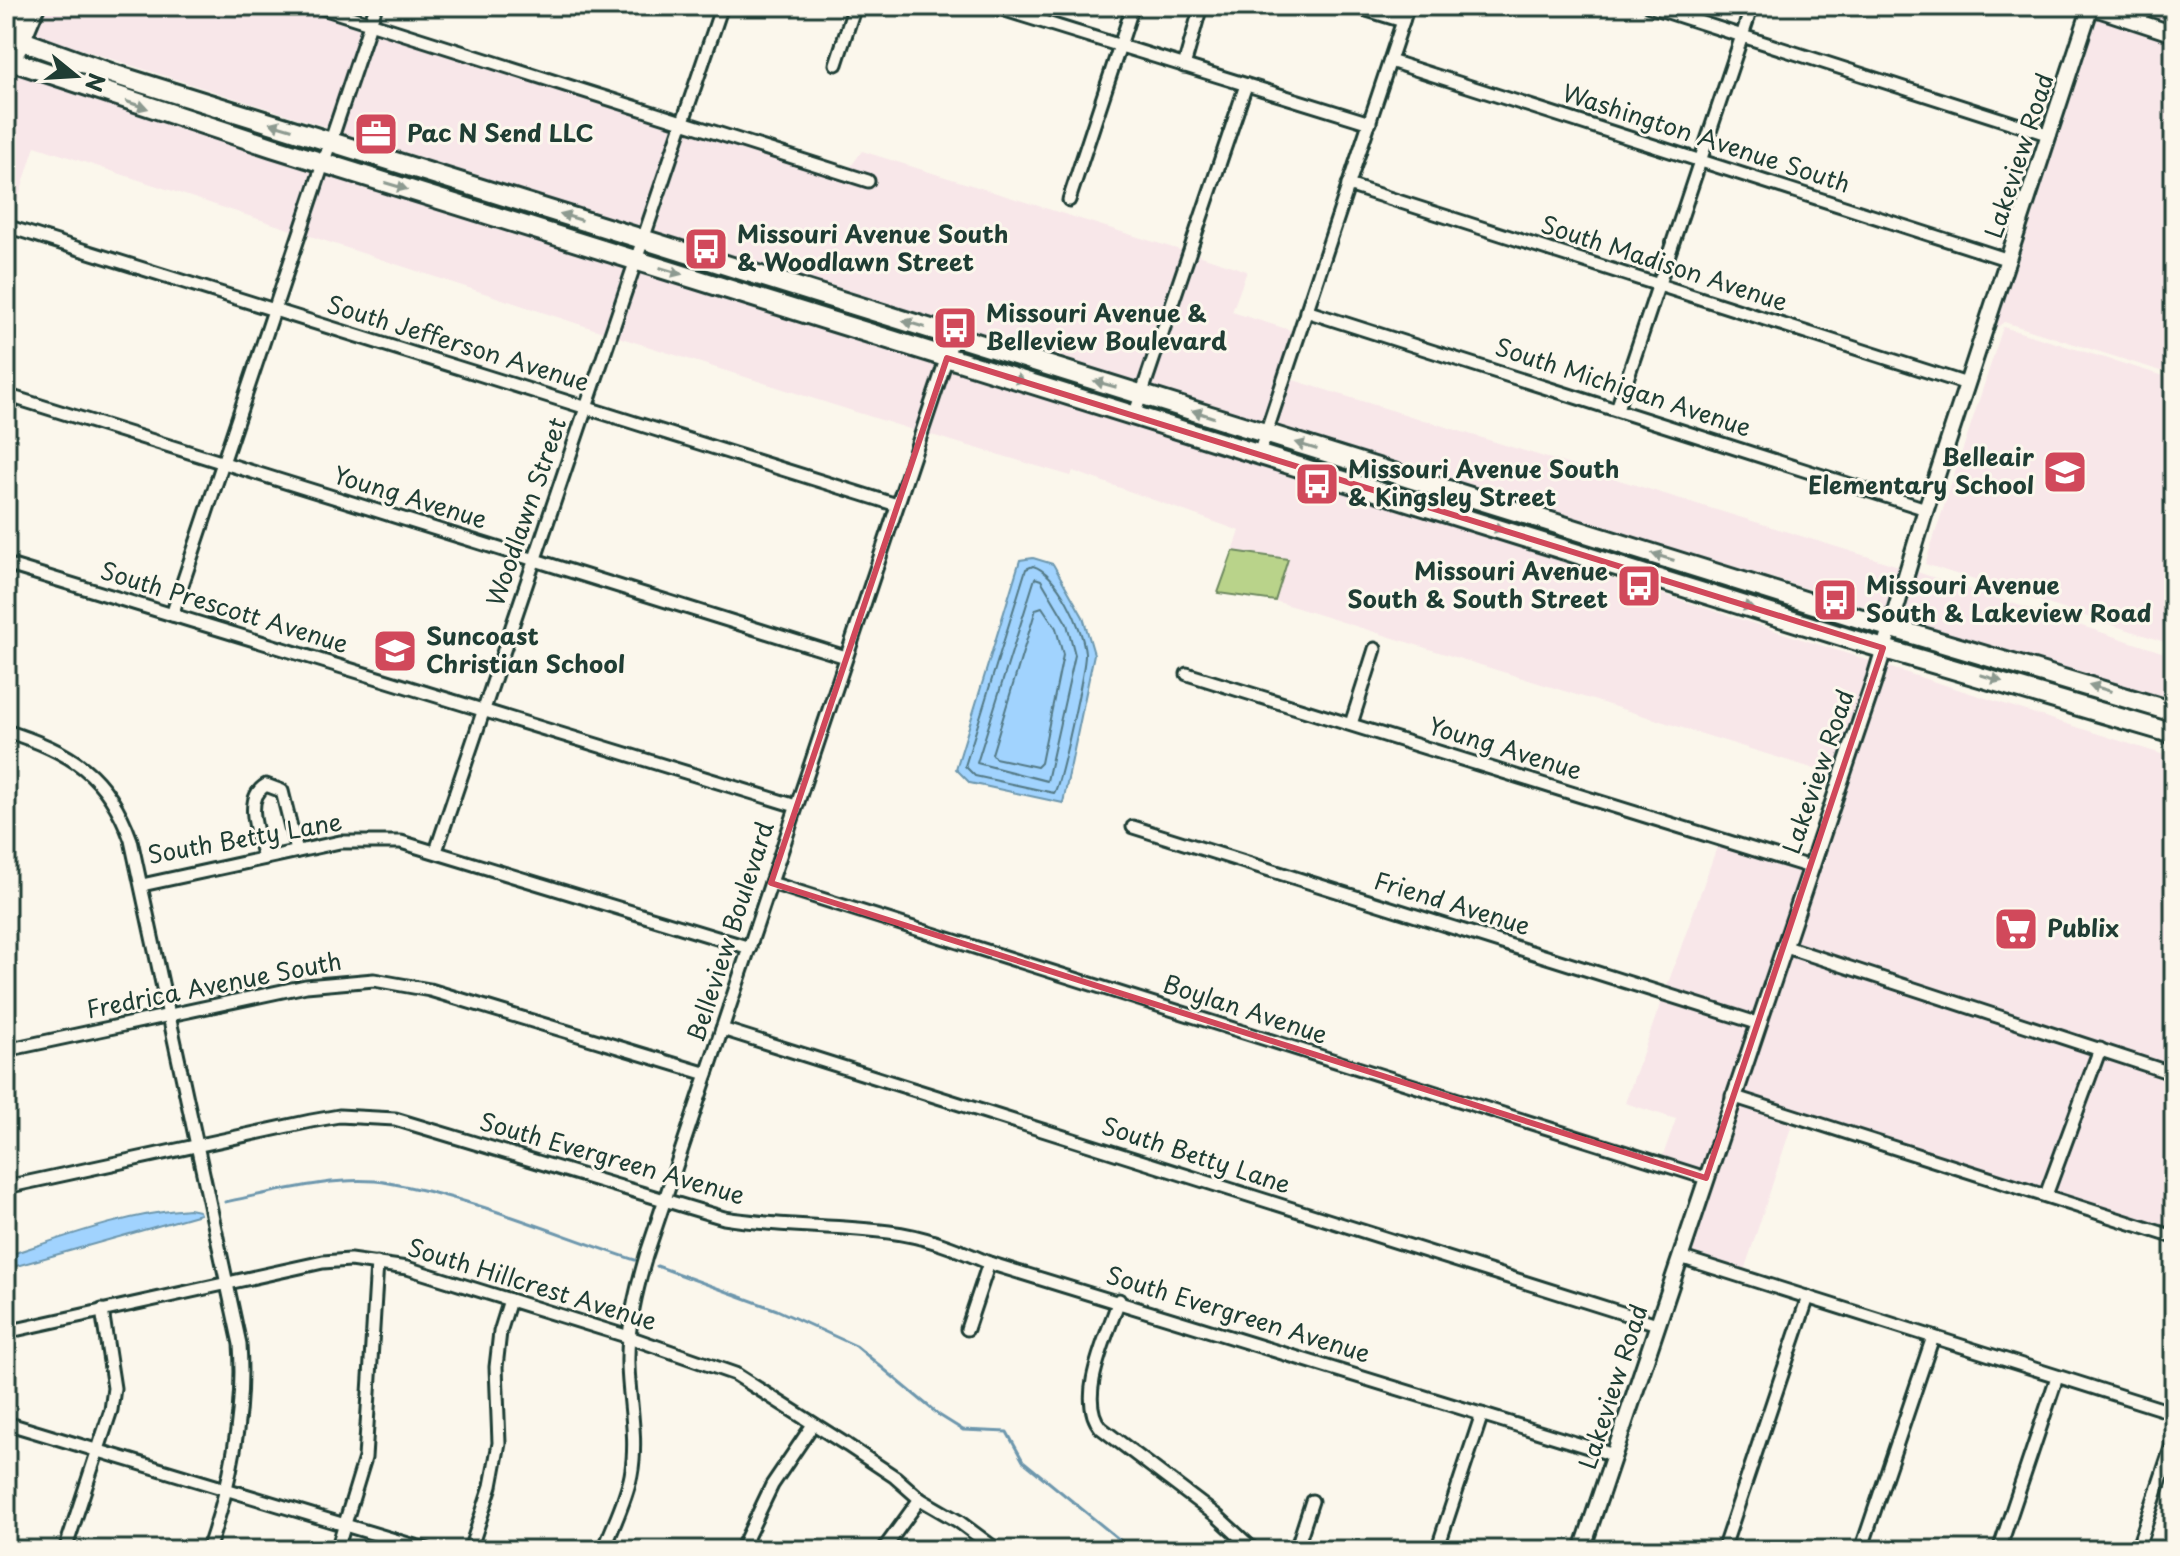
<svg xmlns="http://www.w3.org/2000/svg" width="2180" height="1556" font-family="'Playpen Sans',sans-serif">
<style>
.built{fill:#f8e7e9}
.green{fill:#b9d38a;stroke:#6c885f;stroke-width:2}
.water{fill:#a1d3fe;stroke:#6d97ad;stroke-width:2}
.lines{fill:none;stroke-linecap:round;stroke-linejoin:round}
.shore{stroke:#537985;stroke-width:2}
.stream{stroke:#6d97ad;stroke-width:3}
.minor-casing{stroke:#1f3d34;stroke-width:17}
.tertiary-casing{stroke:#1f3d34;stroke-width:20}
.secondary-casing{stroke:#1f3d34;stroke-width:22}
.primary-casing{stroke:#1f3d34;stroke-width:24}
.minor{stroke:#fbf7ec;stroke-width:11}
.tertiary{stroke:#fbf7ec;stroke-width:14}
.secondary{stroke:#fbf7ec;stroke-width:16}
.primary{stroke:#fbf7ec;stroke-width:18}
.oneway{fill:#8d9a90}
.marked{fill:none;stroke:#d1495b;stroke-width:6;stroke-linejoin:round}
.labels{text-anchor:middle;stroke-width:6;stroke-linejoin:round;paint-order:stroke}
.poi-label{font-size:24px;font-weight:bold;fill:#1f3d34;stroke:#fbf7ec;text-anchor:start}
.street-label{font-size:24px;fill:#1f3d34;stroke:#fbf7ec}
</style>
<rect width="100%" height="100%" fill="#fbf7ec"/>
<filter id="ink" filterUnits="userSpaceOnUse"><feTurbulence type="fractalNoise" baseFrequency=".0125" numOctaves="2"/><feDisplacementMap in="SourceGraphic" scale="16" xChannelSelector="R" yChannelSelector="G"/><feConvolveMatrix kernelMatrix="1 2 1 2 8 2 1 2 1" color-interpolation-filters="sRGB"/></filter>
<g filter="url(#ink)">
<g class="built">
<path d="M43,6H295L362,27L329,128L33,34Z"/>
<path d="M2107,6H2174V28Z"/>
<path d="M2095,14L2174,40L2171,277L2174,279V375L2004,322L1992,331Z"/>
<path d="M374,31L676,127L643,228L341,132Z"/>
<path d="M15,68L314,166L292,230L35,146L11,222L6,220V94Z"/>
<path d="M688,131L872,188L875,177L849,169L862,151L1183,251L1138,385L655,232Z"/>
<path d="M326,170L626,263L603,332L304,234Z"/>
<path d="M1195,254L1247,271L1232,312L1293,331L1262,423L1150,389Z"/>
<path d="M638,267L939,361L916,431L615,336Z"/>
<path d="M2003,327L2174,379V645L1925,564Z"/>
<path d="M951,365L1873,662L1806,860L1834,775L1275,601L1287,559L1233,551L1240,531L1073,471L1071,476L928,434Z"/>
<path d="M1290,379L1902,567L1887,613L1274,427Z"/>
<path d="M1914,571L2174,656V705L1899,617Z"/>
<path d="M1885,666L2174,758V1068L1790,943Z"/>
<path d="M1718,844L1802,871L1753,1016L1666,989Z"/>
<path d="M1787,954L2092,1053L2042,1188L1740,1092Z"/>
<path d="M1662,999L1749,1026L1701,1171L1662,1158L1676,1119L1625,1103Z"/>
<path d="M2104,1057L2174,1079V1231L2054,1192Z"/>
<path d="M1737,1103L1793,1121L1744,1271L1688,1253Z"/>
</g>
<path class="green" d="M1233,551L1288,559L1275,601L1218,593Z"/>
<g class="water">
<path d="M1033,558L1053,564L1083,617L1094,654L1063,803L970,783L956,769L1020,560Z"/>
<path d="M189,1209L199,1211L200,1214L6,1269V1256C64,1237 128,1213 189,1209Z"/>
</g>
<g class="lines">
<g class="shore">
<path d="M1033,566C1057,573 1083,627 1085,653C1086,666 1060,786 1054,793L975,776L965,766L1026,569Z"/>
<path d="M1035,578L1041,580L1067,624L1075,655L1047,781L977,763Z"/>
<path d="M1042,607L1056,628L1063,655L1041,763L1037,767L995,758L992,754L1036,609Z"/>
</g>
<g class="stream">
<path d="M225,1202C274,1192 340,1174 389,1183C470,1197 556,1234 635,1260"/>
<path d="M657,1266L777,1310L856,1346L939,1415L963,1430L1007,1432L1023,1461L1132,1550"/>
</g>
<g class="minor-casing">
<g id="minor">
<path d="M316,6L868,181"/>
<path d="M992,6L1370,123"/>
<path d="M1354,6L1403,21"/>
<path d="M1649,6L2050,135"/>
<path d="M1390,61L2009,260"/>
<path d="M836,64L855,6"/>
<path d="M1184,66L1201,6"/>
<path d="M1348,185L1967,384"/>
<path d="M1069,200L1133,6"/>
<path d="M6,226L897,505"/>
<path d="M1306,311L1926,509"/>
<path d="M6,395L846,657"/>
<path d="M1617,409L1752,6"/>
<path d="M1134,416L1246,85"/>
<path d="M1259,454L1408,6"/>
<path d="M6,564L796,806"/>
<path d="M172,615L376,6"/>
<path d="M1187,674L1810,867"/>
<path d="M1351,724L1375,649"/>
<path d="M6,731C71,752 107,773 131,840L240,1344C245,1415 231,1483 208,1550"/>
<path d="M1133,827L1757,1023"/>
<path d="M436,851L722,6"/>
<path d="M264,858C259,836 242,799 266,785L282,791L297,851"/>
<path d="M771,883L1706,1178"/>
<path d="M142,885L340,842H401L750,948"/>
<path d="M1783,946L2174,1074"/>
<path d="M722,1029L1657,1324"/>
<path d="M6,1050L306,986L374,980L430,990L707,1074"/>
<path d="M1732,1096L2174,1237"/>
<path d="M6,1187L311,1121L339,1116L395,1119L724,1218C779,1227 834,1225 889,1232C924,1236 957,1249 989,1263L1614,1455"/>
<path d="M2046,1195L2100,1049"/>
<path d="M1680,1257L2174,1413"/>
<path d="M1119,1300C1108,1334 1075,1399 1101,1428L1217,1516L1254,1550"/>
<path d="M967,1329L989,1263"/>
<path d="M6,1337L15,1330L323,1262L350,1260L407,1268L629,1337L735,1374L847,1445L895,1477L920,1499L958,1521L997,1550"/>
<path d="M6,1423L428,1550"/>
<path d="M65,1550L111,1410L114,1388L102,1310"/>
<path d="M337,1550L365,1458L377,1263"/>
<path d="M470,1550L491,1486L499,1443L496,1367L500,1332L510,1300"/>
<path d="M604,1550C613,1525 626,1501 631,1475C638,1438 629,1402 628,1365C627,1327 636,1291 646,1256L954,336"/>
<path d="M741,1550L772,1485L812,1426"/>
<path d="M883,1550L920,1499"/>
<path d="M1296,1550L1312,1501"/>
<path d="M1437,1550L1482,1414"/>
<path d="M1723,1550L1808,1297"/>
<path d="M1861,1550L1933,1337"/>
<path d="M1999,1550L2057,1377"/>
<path d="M2137,1550L2174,1439"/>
</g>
</g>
<g class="tertiary-casing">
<g id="tertiary">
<path d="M2089,6L2174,34"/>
<path d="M1582,1550L1875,678L1926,509L2091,6"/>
</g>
</g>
<g class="secondary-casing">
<g id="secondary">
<path d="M18,49L36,6"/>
<path d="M6,74L12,37L23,6"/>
</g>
</g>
<g class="primary-casing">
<g id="primary">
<path d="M6,35L116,75L1862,619L2174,712"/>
<path d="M6,59L272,147L1854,640L2174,734"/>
</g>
</g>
<use href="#minor" class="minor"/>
<use href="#tertiary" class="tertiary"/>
<use href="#secondary" class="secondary"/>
<use href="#primary" class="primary"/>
</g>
<defs><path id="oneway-solid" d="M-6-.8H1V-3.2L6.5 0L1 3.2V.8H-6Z" transform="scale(2)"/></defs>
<g class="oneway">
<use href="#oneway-solid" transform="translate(137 105) rotate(18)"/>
<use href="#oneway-solid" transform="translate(281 126) rotate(-163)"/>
<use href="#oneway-solid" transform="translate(396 186) rotate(17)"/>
<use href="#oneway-solid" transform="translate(571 217) rotate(-163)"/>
<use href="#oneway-solid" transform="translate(671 271) rotate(17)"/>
<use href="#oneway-solid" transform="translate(914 324) rotate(-163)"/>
<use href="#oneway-solid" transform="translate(1014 378) rotate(17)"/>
<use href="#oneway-solid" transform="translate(1105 384) rotate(-164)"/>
<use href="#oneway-solid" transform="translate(1203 414) rotate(-162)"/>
<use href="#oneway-solid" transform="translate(1306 446) rotate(-163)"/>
<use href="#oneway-solid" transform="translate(1493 527) rotate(17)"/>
<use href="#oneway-solid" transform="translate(1663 557) rotate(-163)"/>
<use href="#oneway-solid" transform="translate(1742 605) rotate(17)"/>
<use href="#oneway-solid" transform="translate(1991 678) rotate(17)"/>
<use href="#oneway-solid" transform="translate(2100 688) rotate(-163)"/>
</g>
</g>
<path class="marked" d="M947,358L1883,648L1706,1178L771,883Z"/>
<defs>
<g id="office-square" transform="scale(2.3)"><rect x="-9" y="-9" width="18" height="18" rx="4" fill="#d1495b" stroke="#fbf7ec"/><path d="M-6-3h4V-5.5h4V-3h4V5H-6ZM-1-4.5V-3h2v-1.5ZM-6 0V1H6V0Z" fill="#fff"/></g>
<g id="bus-square" transform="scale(2.3)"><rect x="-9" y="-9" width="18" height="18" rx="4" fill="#d1495b" stroke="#fbf7ec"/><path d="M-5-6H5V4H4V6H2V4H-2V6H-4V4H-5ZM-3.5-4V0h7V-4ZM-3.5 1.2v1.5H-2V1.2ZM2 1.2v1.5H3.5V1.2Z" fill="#fff"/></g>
<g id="school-square" transform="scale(2.3)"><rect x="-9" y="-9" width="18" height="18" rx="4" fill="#d1495b" stroke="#fbf7ec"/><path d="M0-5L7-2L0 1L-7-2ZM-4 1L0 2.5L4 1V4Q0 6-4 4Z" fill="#fff"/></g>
<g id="supermarket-square" transform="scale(2.3)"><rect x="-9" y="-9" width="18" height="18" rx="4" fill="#d1495b" stroke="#fbf7ec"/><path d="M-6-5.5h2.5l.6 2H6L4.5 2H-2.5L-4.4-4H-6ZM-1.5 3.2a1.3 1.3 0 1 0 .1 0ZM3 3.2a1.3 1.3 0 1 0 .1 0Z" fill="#fff"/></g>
</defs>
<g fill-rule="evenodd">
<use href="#office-square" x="376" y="134"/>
<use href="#bus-square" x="706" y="249"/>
<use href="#bus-square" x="955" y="328"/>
<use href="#school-square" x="2065" y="472"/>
<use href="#bus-square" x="1317" y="484"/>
<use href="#bus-square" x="1639" y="586"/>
<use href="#bus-square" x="1835" y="600"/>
<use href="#school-square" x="395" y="651"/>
<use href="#supermarket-square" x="2016" y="929"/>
</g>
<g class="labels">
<g class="poi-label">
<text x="407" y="142">Pac N Send LLC</text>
<text x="737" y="243">Missouri Avenue South<tspan x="737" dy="28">&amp; Woodlawn Street</tspan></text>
<text x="986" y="322">Missouri Avenue &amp;<tspan x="986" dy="28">Belleview Boulevard</tspan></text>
<text x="2034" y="466" text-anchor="end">Belleair<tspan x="2034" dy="28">Elementary School</tspan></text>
<text x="1348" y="478">Missouri Avenue South<tspan x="1348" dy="28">&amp; Kingsley Street</tspan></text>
<text x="1608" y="580" text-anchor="end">Missouri Avenue<tspan x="1608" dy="28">South &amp; South Street</tspan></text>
<text x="1866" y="594">Missouri Avenue<tspan x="1866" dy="28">South &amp; Lakeview Road</tspan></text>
<text x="426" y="645">Suncoast<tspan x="426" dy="28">Christian School</tspan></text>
<text x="2047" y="937">Publix</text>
</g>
<g class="street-label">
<text transform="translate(1706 139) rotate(18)" y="8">Washington Avenue South</text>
<text transform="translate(2020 156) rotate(-72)" y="8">Lakeview Road</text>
<text transform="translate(1664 264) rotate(18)" y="8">South Madison Avenue</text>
<text transform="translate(458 344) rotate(17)" y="8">South Jefferson Avenue</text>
<text transform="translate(1623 388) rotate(18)" y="8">South Michigan Avenue</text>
<text transform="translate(410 498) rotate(17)" y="8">Young Avenue</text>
<text transform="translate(527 512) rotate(-71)" y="8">Woodlawn Street</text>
<text transform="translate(224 608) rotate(17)" y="8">South Prescott Avenue</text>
<text transform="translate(1505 749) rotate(17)" y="8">Young Avenue</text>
<text transform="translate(1819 772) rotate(-71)" y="8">Lakeview Road</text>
<text transform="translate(245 839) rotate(-10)" y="8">South Betty Lane</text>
<text transform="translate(1452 904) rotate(17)" y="8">Friend Avenue</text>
<text transform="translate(731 932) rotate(-72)" y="8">Belleview Boulevard</text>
<text transform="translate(214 986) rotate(-11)" y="8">Fredrica Avenue South</text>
<text transform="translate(1245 1010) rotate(18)" y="8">Boylan Avenue</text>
<text transform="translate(1196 1156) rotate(18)" y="8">South Betty Lane</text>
<text transform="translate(612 1159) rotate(16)" y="8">South Evergreen Avenue</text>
<text transform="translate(532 1285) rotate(17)" y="8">South Hillcrest Avenue</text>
<text transform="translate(1238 1315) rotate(17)" y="8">South Evergreen Avenue</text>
<text transform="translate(1614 1387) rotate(-72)" y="8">Lakeview Road</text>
</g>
</g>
<rect width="2180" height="1556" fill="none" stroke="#fbf7ec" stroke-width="32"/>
<rect x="16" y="16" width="2148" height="1524" fill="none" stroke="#1f3d34" stroke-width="3" filter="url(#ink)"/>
<g transform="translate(76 76) rotate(108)" stroke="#fbf7ec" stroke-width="6" paint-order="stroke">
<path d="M0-6L14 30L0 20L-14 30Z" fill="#1f3d34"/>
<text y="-12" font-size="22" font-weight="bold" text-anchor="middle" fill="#1f3d34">N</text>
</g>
</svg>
